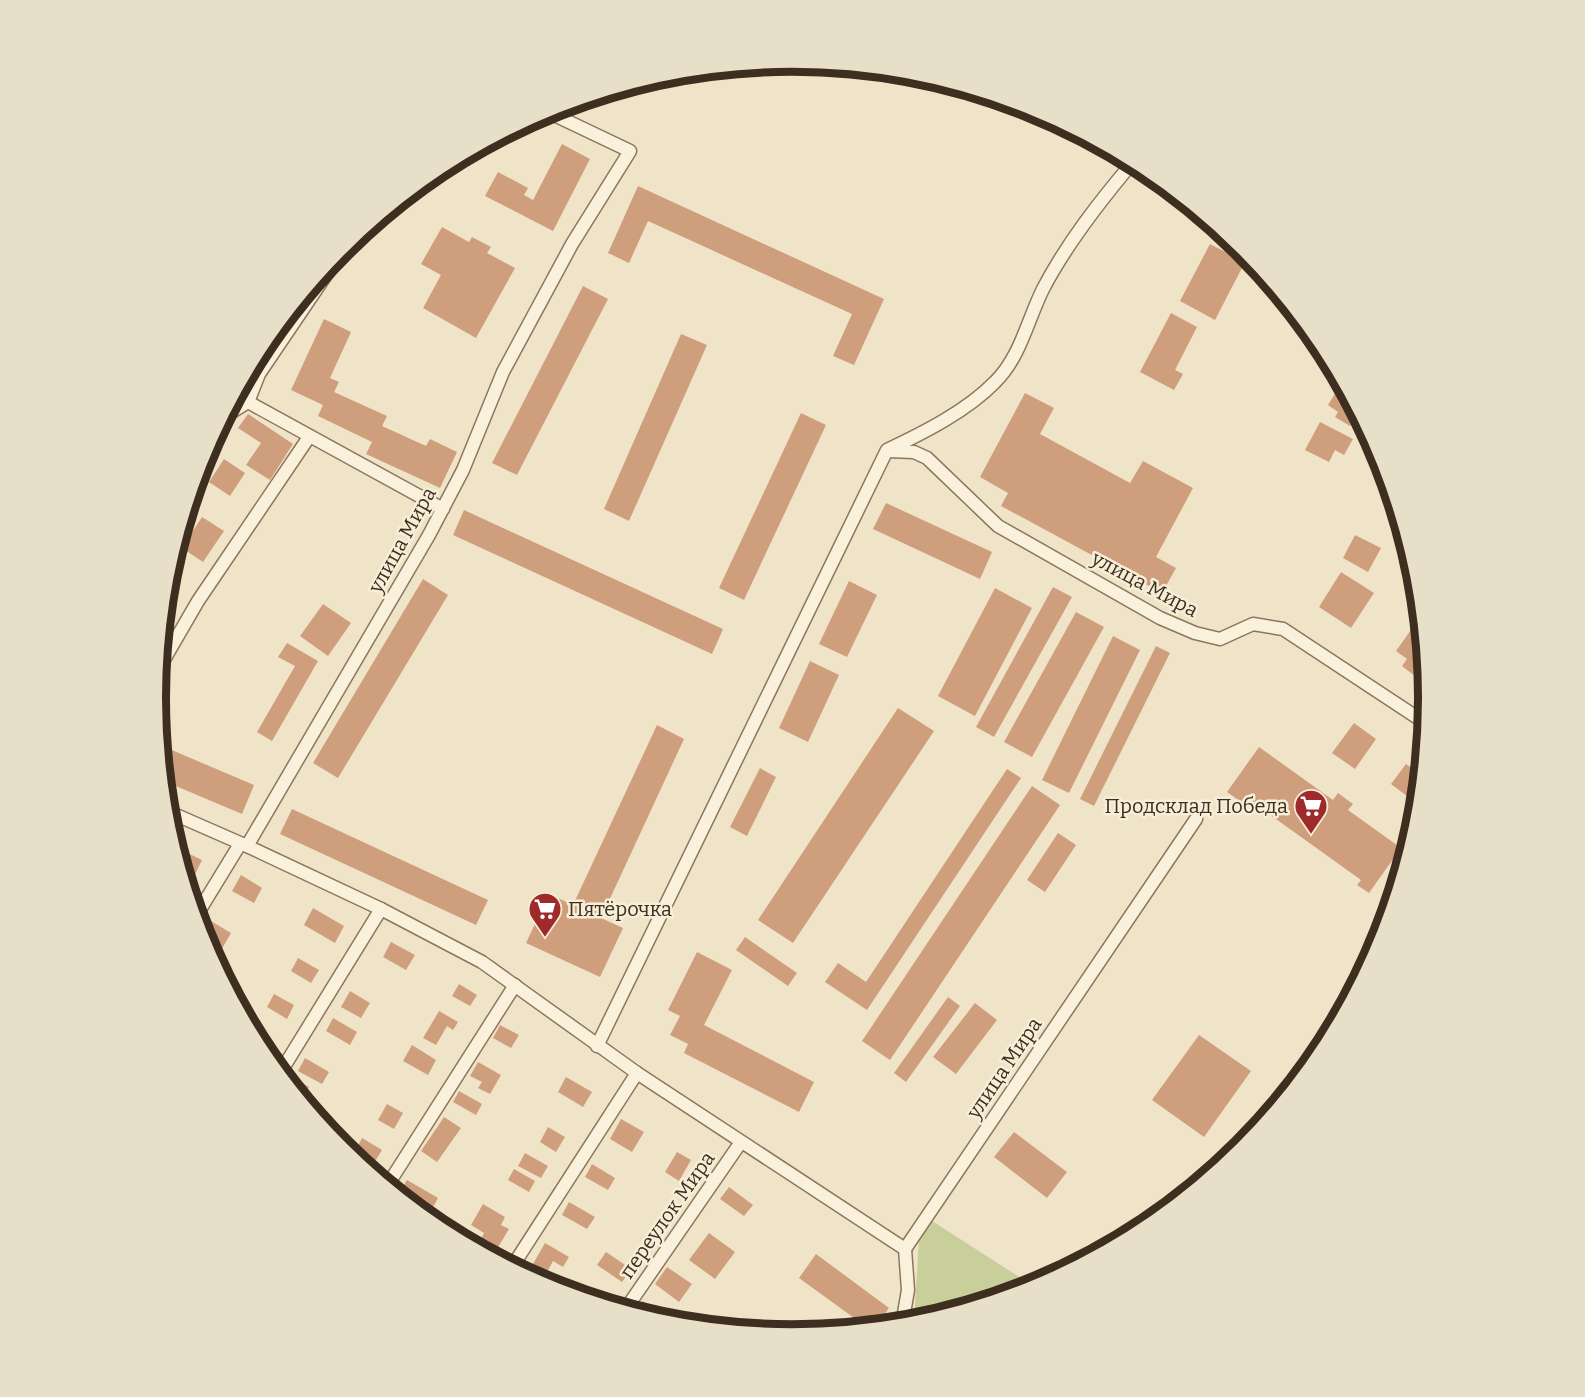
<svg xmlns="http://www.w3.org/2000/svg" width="1585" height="1397" font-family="Bitter,serif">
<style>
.green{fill:#c9cf9b}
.building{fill:#cf9f7d}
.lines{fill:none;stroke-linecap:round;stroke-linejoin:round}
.street-casing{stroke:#8d765c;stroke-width:15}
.street{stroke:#faf1dc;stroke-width:12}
.labels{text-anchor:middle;stroke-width:5;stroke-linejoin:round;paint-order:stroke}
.street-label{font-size:20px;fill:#3d2e20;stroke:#f7eed8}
.poi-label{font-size:20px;fill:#3d2e20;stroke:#f7eed8;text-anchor:end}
.rim{fill:none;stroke:#3d2e20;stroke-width:8}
</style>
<rect width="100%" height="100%" fill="#f0e4c8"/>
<path class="green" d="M932,1221L1035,1287L920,1322L914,1321L919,1239Z"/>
<g class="building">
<path d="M562,144L590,159L553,231L485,196L498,172L528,188L524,195L533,200Z"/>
<path d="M638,186L884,299L854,365L833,356L852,314L648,221L629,263L608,253Z"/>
<path d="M1168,187L1183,199H1182L1166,191Z"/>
<path d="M442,227L469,242L472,237L491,247L487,253L515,268L476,338L423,308L441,275L421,264Z"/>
<path d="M1210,244L1245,262L1215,320L1180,301Z"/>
<path d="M583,286L608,299L517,475L492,463Z"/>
<path d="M1171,313L1197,327L1175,370L1183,374L1174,390L1140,372Z"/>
<path d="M324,319L351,332L330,378L339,382L334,392L387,416L382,426L426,446L430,439L457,452L440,488L366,454L372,442L318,416L323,405L291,390Z"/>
<path d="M681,334L707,345L629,521L604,509Z"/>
<path d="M1341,384L1344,386L1359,413L1350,426L1335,417L1338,412L1328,405Z"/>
<path d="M1025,393L1054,408L1040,434L1130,483L1143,461L1193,488L1156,557L1176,568L1162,593L1001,506L1008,493L980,477Z"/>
<path d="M801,413L826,425L744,600L719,588Z"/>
<path d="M248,414L293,444L270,480L246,465L261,443L238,428Z"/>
<path d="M1320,422L1353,439L1344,455L1335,450L1329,462L1305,450Z"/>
<path d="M224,459L245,473L230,496L209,482Z"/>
<path d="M1395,501L1399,513L1391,509Z"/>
<path d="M886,503L992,552L980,579L873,529Z"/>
<path d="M464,510L723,629L712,654L453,535Z"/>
<path d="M202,517L224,531L203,562L182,548Z"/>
<path d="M1355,535L1381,548L1368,572L1343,558Z"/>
<path d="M1341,572L1374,593L1351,628L1319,607Z"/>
<path d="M423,579L448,595L338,778L313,763Z"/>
<path d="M849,581L877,595L847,657L819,644Z"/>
<path d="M1053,587L1072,597L994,737L976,727Z"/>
<path d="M995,588L1032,608L975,716L938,696Z"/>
<path d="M323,604L351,623L328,656L300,636Z"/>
<path d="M165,606L173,609L165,627L163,626Z"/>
<path d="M1076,612L1104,627L1032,757L1004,742Z"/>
<path d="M1413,627L1423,634L1427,670L1420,680L1402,666L1407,659L1396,651Z"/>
<path d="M1113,636L1140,650L1069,793L1042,780Z"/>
<path d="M287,643L318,661L272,741L257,732L295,666L278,657Z"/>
<path d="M1156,646L1170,653L1094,806L1080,799Z"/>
<path d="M810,661L839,675L808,742L779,728Z"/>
<path d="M898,708L934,731L793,943L758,920Z"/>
<path d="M1354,723L1376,739L1355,769L1332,753Z"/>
<path d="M657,725L684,739L601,918L623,928L600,977L526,943L549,894L573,905Z"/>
<path d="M160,745L254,785L242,814L164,781Z"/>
<path d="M1259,747L1333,800L1338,793L1353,804L1348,810L1401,848L1369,893L1357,885L1361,880L1251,801L1247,806L1227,792Z"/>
<path d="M1406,764L1422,776L1421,786L1411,799L1391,784Z"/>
<path d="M760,768L776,777L747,836L730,827Z"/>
<path d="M1007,769L1021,778L867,1010L825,982L838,963L866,982Z"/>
<path d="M1032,786L1060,805L890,1060L862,1041Z"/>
<path d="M292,809L488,900L476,925L280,834Z"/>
<path d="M1058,833L1076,845L1045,892L1027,880Z"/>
<path d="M177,848L202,860L188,889L176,850Z"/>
<path d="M241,875L262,888L254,903L232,891Z"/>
<path d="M313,908L344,926L335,943L304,925Z"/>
<path d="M211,921L231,933L216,959L212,956L202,937Z"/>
<path d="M745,937L797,973L788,986L736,950Z"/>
<path d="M391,942L415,955L406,970L383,957Z"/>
<path d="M697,952L732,970L704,1025L814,1082L799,1112L684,1053L688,1044L670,1035L680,1016L668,1010Z"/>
<path d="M298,958L319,970L311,983L291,971Z"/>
<path d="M459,984L477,995L470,1006L452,996Z"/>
<path d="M350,991L370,1003L361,1018L341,1007Z"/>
<path d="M274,994L294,1005L287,1019L267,1007Z"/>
<path d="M948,997L960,1006L906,1082L894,1073Z"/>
<path d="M975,1003L997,1020L956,1074L933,1057Z"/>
<path d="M439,1011L458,1022L453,1030L447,1026L436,1045L423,1038Z"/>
<path d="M333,1018L357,1032L350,1045L326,1031Z"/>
<path d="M500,1025L519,1035L511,1048L493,1038Z"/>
<path d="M253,1034L270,1044L264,1054L263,1052Z"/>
<path d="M1199,1035L1251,1071L1204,1137L1152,1100Z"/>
<path d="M412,1045L436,1060L428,1075L403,1061Z"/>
<path d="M305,1058L329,1072L322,1084L298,1071Z"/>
<path d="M478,1062L501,1075L490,1094L478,1088L482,1082L470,1076Z"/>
<path d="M291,1076L309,1087L302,1100L288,1083Z"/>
<path d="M566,1077L592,1092L583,1107L558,1092Z"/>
<path d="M459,1091L482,1104L476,1115L453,1102Z"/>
<path d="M387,1104L403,1113L394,1129L378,1120Z"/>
<path d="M444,1117L461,1128L437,1162L421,1151Z"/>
<path d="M621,1119L644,1132L632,1152L610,1139Z"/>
<path d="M548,1127L565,1137L556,1152L540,1142Z"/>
<path d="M1014,1132L1067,1172L1047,1198L994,1157Z"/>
<path d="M362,1138L382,1150L369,1171L352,1157Z"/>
<path d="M677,1152L691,1160L679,1181L665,1172Z"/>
<path d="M525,1153L548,1166L541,1178L518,1166Z"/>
<path d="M592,1164L615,1178L608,1190L585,1177Z"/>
<path d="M514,1169L535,1181L529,1192L508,1180Z"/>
<path d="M407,1180L438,1198L427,1218L398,1195Z"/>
<path d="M729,1187L753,1205L744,1216L720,1199Z"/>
<path d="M569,1202L595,1217L587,1229L562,1215Z"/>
<path d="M483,1204L505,1217L501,1225L509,1229L497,1249L481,1239L484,1233L471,1225Z"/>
<path d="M709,1233L735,1252L715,1279L689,1260Z"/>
<path d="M545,1243L569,1257L563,1267L553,1261L547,1272L533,1264Z"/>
<path d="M606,1252L631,1269L622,1282L597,1265Z"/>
<path d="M816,1254L889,1308L875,1327L868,1328L799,1278Z"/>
<path d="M667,1267L692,1284L679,1302L655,1284Z"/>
<path d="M643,1301L660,1314L663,1311L676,1321L674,1324L668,1323L634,1313Z"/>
</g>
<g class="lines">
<g class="street-casing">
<g id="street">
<path d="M248,402L259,374L347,244"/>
<path d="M224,417L248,402L443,509"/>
<path d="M888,451L914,452L927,458L998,526L1160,618L1195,633L1220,639L1253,624L1283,629L1427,724"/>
<path d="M158,670L198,601L309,437"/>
<path d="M167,811L247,846L381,909L482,962L637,1073L905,1249L908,1290L902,1325"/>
<path d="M247,846L429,535L463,470L503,372L572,244L630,151L546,111"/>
<path d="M196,916L240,844"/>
<path d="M597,1046L887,450C923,433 967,411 995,382C1020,358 1028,319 1043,289C1067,243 1100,201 1133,162"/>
<path d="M280,1073L381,909"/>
<path d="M387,1186L515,985"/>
<path d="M905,1249L1196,819"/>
<path d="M512,1267L637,1073"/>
<path d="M625,1310L741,1142"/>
</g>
</g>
<use href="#street" class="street"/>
</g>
<defs>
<g id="supermarket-pin" transform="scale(1.725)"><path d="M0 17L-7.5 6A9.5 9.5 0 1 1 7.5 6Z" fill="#9e2a2b" stroke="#f7eed8"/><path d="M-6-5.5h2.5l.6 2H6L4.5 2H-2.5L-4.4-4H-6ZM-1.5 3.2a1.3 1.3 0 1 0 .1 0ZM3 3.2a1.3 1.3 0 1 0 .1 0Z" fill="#fff"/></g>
</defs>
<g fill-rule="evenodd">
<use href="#supermarket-pin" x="1311" y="806"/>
<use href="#supermarket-pin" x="545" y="909"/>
</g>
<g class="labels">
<g class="street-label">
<text transform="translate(402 540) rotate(-61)" y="7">улица Мира</text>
<text transform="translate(1145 584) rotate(28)" y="7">улица Мира</text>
<text transform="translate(1004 1068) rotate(-56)" y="7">улица Мира</text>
<text transform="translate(667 1215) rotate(-55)" y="7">переулок Мира</text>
</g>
<g class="poi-label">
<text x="1288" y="813">Продсклад Победа</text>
<text x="568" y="916" text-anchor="start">Пятёрочка</text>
</g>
</g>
<path d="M0 0H1585V1397H0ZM166 698a626 626 0 1 1 1252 0a626 626 0 1 1-1252 0Z" fill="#e8dfc9" fill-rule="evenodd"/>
<path class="rim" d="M166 698a626 626 0 1 1 1252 0a626 626 0 1 1-1252 0Z"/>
</svg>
